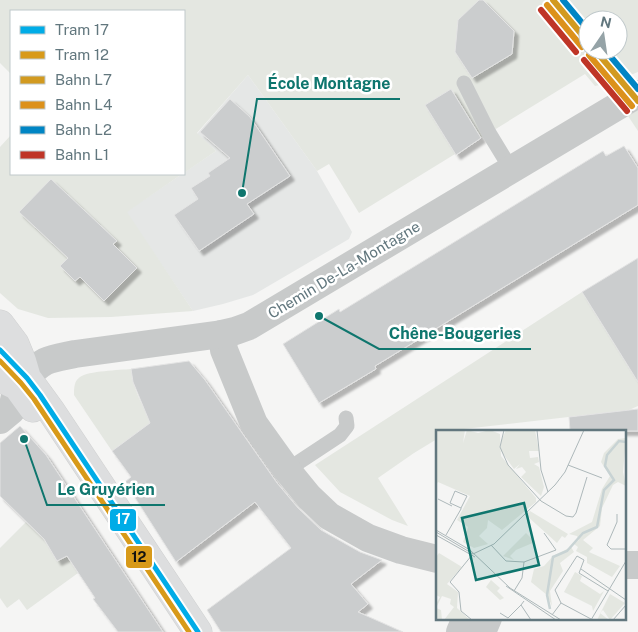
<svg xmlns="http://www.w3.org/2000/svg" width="638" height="632" font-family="'Public Sans',sans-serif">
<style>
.built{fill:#e5e7e6}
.green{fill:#e4e7e1;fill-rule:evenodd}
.building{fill:#cbcdce;stroke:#e4e4e4;filter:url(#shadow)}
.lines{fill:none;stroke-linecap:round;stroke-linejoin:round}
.secondary-casing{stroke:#d0d1d1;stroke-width:29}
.path{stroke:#c6c7c8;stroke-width:3;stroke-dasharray:2.5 2.5;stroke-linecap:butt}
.service{stroke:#c8caca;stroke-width:15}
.minor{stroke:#c8caca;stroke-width:28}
.tertiary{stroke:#c8caca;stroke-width:28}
.secondary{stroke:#dddedf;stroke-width:28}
.rail-1-casing{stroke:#fff;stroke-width:10}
.rail-2-casing{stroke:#fff;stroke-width:10}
.rail-3-casing{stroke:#fff;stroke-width:10}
.rail-4-casing{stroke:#fff;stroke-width:10}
.rail-1{stroke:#d29a20;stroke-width:6}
.rail-2{stroke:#dc911b;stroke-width:6}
.rail-3{stroke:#0085c4;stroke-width:6}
.rail-4{stroke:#bf3527;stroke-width:6}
.tram-1-casing{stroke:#fff;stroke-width:9}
.tram-2-casing{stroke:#fff;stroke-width:9}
.tram-1{stroke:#00ace7;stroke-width:5}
.tram-2{stroke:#d89a19;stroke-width:5}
.labels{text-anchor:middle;stroke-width:5;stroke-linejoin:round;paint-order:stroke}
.street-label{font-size:15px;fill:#62777e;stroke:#fff}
.inset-river{fill:none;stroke:#c8d3d4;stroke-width:2.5}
.inset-road{fill:none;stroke:#adb8ba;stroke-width:1}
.view{fill:#0f766e;fill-opacity:0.15;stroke:#0f766e;stroke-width:2.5}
.inset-edge{fill:none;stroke:#62777e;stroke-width:2.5}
.leader{fill:none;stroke:#0f766e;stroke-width:2}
.callout-dot{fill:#0f766e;stroke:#fff;stroke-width:2}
.callout-label{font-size:16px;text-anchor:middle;font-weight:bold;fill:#0f766e;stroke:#fff;stroke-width:5;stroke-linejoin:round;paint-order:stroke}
.line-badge{stroke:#fff;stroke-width:2}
.badge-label{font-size:14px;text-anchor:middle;font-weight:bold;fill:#fff}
.pale-badge-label{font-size:14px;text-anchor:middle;font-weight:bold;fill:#111}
</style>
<defs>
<filter id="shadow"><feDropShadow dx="4.5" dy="4.5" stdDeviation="1" flood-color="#0004"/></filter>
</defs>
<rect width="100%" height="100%" fill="#f5f5f4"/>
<path class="built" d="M248,75L317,171L352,232L349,239L253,295L223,304L193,311L126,212L216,151L197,134Z"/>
<g class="green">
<path d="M0,0H638V72L613,82L595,86L585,74L359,213L329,164L317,171L248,75L197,133L216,151L184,173V11H11V74L0,63ZM588,20H618V50H588Z"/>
<path d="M638,110V131L628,116Z"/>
<path d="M11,135V174H182L127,212L193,311L111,317L48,318L18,309L0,293V147Z"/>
<path d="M582,292L638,382V406L629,410L464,429V431H437V439L414,453L378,478L408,526L392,520L340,492L315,465Z"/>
<path d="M131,369C133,387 141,406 153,421L112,451L74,395C74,388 74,381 80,377C88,371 120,370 131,369Z"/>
<path d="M26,522L44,539L57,561L67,556L78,573L27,610L19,599L7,608L0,598V548Z"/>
</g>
<g class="building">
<path d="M479,0H483L514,31L512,54L472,78L455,52L458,20Z"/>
<path d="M451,89L481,138L456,155L425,105Z"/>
<path d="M230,99L250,117L290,176L247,204L254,214L199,251L174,215L198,199L191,188L210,176L208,173L230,158L200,132Z"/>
<path d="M624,146L638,168V205L393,355L375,366L376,369L319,403L283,344L339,309L340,312L603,151L606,156Z"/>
<path d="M51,179L117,241L113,244L137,268L104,301L80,277L75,281L60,266L68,258L19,212Z"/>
<path d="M638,258V382L582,292Z"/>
<path d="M189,361L205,380L277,483L298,508L321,530L360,552L382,560L351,584L368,604L358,612L403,632H221L207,610L291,548L255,502L176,562L125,482L131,477L112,451L150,423L133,382L131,369Z"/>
<path d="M638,409V431H570L569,417Z"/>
<path d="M20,426L46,455L163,632H118L93,599L95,598L67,556L57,561L44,539L0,496V443Z"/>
</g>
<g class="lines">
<g class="secondary-casing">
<g id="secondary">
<path d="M0,324L15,344L22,361L27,378L51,411L198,632"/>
<path d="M0,378L17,386L33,408"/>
</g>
</g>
<g class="path">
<path d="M560,0L588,31"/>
<path d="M604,50L624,72"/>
</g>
<g class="service">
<path d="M464,83L489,133L511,169"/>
<path d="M0,358L11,370L17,385"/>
<path d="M287,470L340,435L347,426L346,418"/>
</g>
<g class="minor">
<path d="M222,334L224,350L254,424L287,470L309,497L329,516L368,538L401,550L437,559"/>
<path d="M0,420L12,410L17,386"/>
<path d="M624,565H638"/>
<path d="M460,632L466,618"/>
<path d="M482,632L488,618"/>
</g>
<path class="tertiary" d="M27,378C43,358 51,359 75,354L222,334L235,331L249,326L638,94"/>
<use href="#secondary" class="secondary"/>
<g class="rail-1-casing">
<g id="rail-1">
<path d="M553,0L588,42"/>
<path d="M595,50L638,101"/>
</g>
</g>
<g class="rail-2-casing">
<g id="rail-2">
<path d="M547,5L582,47"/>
<path d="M589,55L632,106"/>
</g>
</g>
<g class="rail-3-casing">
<g id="rail-3">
<path d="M563,0L588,30"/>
<path d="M605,50L638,89"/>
</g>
</g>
<g class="rail-4-casing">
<g id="rail-4">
<path d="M541,10L576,52"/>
<path d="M584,60L627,111"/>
</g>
</g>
<use href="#rail-1" class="rail-1"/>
<use href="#rail-2" class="rail-2"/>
<use href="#rail-3" class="rail-3"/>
<use href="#rail-4" class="rail-4"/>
<g class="tram-1-casing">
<path id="tram-1" d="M0,350L27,378L40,395L198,632"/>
</g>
<g class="tram-2-casing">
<path id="tram-2" d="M0,361L21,383L34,399L189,632"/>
</g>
<use href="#tram-1" class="tram-1"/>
<use href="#tram-2" class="tram-2"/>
</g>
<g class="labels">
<g class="street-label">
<text transform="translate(344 270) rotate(-31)" y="5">Chemin De-La-Montagne</text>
</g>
</g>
<g transform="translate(436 430)">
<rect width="190" height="190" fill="#f5f5f4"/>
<path d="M0,0H29L27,13L31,0L42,3L54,0L64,4L65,26L100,68V72L66,100L52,90L51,98L43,106L52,114L38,118L27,112L32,97L21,90L34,66L2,52L0,55ZM70,0H99L103,21H93L94,28L102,27L103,32L98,34L103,37L108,57L105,66L85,47L90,42L86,37L80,39L84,34L78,39L65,21V11ZM190,8L187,42L190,56L182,52L177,55L166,78L164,96L147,110L157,118L153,122L184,136L176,147L151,133V127L140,121L142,117L138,114L143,110L141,106L133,104L156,92L166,59L174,46L165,32L168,23L182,9ZM94,81L132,104L129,108L126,106L121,113L90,85ZM90,103L99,112L80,120L74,126L78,130L67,126ZM135,117L138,122L124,133L127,141L114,161L116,176L111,165L95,152L98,139L108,136L117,126ZM3,123L26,137L11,154L22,162L21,178L34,190H8L18,177L14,174L15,169L6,166L0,178L5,180L6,190H0V174L4,167L0,165V127ZM139,142L146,146L144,151L164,164L168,161L157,181L156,176L128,162ZM55,150L64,158L61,161L68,168L64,170L50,157ZM174,164L189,173L174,190L167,180L164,183L173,190H161Z" fill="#e4e7e1"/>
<path class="inset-river" d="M114,179L111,165L117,127L131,121L147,103L161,97L168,60L178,50L169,36L171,25L183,11L190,12"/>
<path class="inset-road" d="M68,0L64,17L72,35L105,71L130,86L137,87L140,83L151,47M101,0L105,40L112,62M132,35L166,48M2,69L16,76M181,84V92L171,115L175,119H190M0,100L34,120L74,158L125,190M0,102L37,124M0,105L39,127M10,105L25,79V78L31,66L19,61L14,73L25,78M55,115L70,131L88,132L120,120L108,103M37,124L58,114L119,55L129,42L148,0M145,139L190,170M70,156L120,190M78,161L86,148L88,132M88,171L85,175L95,190M125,173L119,160L141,126L148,130L143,143L172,161M64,183L72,188L85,175M116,185L125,173L155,189M36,190L25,181L23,162L14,152L36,125M155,190L190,131M177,190L190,175"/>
<path class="view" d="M88,73L103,135L40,150L26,88Z"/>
<rect width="190" height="190" class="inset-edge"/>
</g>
<path class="leader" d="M242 193L257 99H400M319 316L379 349H531M24 439L47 505H165"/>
<g class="callout-dot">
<circle cx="242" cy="193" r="5"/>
<circle cx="319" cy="316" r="5"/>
<circle cx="24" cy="439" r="5"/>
</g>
<g class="callout-label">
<text x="329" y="89">École Montagne</text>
<text x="455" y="339">Chêne-Bougeries</text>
<text x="106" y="495">Le Gruyérien</text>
</g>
<g class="line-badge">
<rect x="109" y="508" width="28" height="24" rx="5" fill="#00ace7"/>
<rect x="125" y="545" width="28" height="24" rx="5" fill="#d89a19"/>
</g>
<g class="badge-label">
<text x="123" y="524">17</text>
</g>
<g class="pale-badge-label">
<text x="139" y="562">12</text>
</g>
<rect x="10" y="10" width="175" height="165" fill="#ffffff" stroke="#c0c9cb"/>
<rect x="20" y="26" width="25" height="8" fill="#00ace7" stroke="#c0c9cb"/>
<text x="55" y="35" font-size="15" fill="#62777e">Tram 17</text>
<rect x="20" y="51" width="25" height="8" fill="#d89a19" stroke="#c0c9cb"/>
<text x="55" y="60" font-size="15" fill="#62777e">Tram 12</text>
<rect x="20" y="76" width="25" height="8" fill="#d29a20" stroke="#c0c9cb"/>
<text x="55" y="85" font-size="15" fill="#62777e">Bahn L7</text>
<rect x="20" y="101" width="25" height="8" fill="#dc911b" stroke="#c0c9cb"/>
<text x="55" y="110" font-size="15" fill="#62777e">Bahn L4</text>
<rect x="20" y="126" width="25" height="8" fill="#0085c4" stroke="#c0c9cb"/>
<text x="55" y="135" font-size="15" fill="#62777e">Bahn L2</text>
<rect x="20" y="151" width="25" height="8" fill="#bf3527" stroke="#c0c9cb"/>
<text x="55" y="160" font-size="15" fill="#62777e">Bahn L1</text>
<g transform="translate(603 35) rotate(13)"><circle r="24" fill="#ffffff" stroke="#c0c9cb"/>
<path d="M0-4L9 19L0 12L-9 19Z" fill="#95a3a7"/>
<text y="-8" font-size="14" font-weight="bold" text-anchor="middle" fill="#62777e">N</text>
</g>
</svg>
